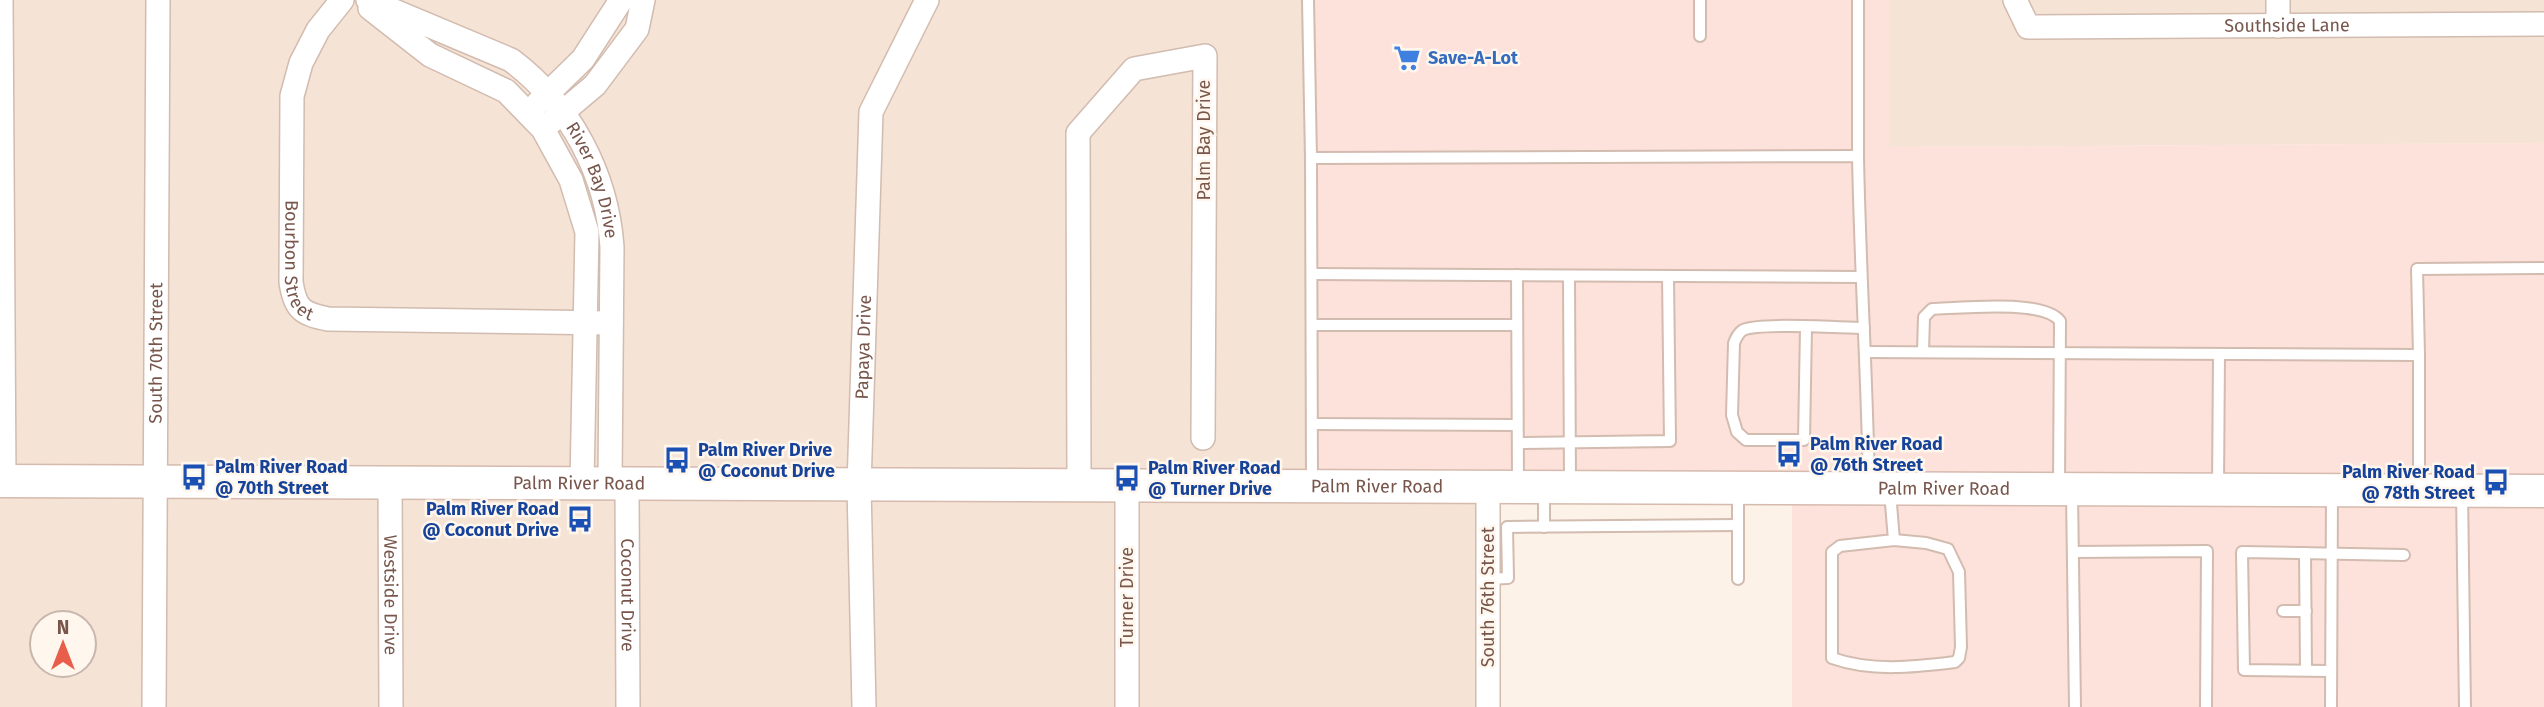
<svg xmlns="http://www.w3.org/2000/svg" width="2544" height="707" font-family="'Fira Sans',sans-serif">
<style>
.residential{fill:#f5e3d6;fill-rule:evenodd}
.commercial{fill:#fde2db}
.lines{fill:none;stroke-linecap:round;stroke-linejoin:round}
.lane-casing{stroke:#d2bbaf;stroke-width:14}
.street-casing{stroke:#d2bbaf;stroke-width:26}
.secondary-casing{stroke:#d5baad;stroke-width:35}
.lane{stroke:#fff;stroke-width:10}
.street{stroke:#fff;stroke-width:23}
.secondary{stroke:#fff;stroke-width:32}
.labels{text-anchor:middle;stroke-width:5;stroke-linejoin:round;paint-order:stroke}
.street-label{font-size:18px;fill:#78564b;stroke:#fff7ee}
.shop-label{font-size:18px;font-weight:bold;fill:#366cbe;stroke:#fff7ee;text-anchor:start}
.transit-label{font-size:18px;font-weight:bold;fill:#164399;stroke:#fff7ee;text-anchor:start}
</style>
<rect width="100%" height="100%" fill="#fdf2e8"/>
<g class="residential">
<path d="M0,0H156L150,476H0Z"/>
<path d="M161,0H1304L1309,482L158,474Z"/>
<path d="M1889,0H2544V143L1889,147Z"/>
<path d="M157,481L1484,489L1483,707H156Z"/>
<path d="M0,485H149V707H0ZM42,623H84V665H42Z"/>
</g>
<g class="commercial">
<path d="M1304,0H1889V147L2544,143V481L1309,482Z"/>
<rect x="1792" y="494" width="752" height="213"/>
</g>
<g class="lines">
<g class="lane-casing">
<g id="lane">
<path d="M1308,0L1311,158"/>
<path d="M1700,0V36"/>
<path d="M1858,0V156"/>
<path d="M1312,274L1860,277"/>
<path d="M1517,275L1518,484"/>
<path d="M1569,276L1570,485"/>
<path d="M1312,325H1517"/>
<path d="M1806,327L1804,440H1746L1737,432L1732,415L1734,343C1736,338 1738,333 1743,330C1760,322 1842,328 1864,328"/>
<path d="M1866,352L2419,355V488"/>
<path d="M1923,352L1924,317L1932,309C1961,308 2043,299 2060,321L2059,486"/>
<path d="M2419,355L2417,269L2544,268"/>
<path d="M1312,424L1517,425"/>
<path d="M1518,443L1670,441L1668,276"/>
<path d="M1312,483L1311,158L1858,156C1860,266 1867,376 1869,486"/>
<path d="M2218,487L2219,355"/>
<path d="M1544,491V527"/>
<path d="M1738,491V579"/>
<path d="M1890,492L1894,540L1840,546L1832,552V658C1871,672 1915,667 1955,662L1959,658L1961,647L1959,572L1948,549L1926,543L1894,540"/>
<path d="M2072,492L2075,707"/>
<path d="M2462,492L2465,707"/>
<path d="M2073,552L2207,551L2206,707"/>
<path d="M2305,553L2306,670"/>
<path d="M1488,579L1508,578L1507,527L1738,525"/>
<path d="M2283,611H2306"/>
<path d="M2330,671L2244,670L2242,552L2404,555"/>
<path d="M2331,707L2332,493"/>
</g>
</g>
<g class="street-casing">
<g id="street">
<path d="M1,0L4,481"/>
<path id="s1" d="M342,0L318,30L301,63L292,96L291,282C295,309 302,314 328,319L611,323"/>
<path id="s2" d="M368,0L511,60C570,104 607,174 612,247L610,483"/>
<path id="s3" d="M2015,0L2028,27L2544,24"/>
<path d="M2278,0V26"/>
<path d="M370,8L430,55L506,91L543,129L571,180L587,232L582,482"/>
<path d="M538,103L583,59L621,0"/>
<path d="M551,122L595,85L637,29L643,0"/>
<path id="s4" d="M390,481L391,707"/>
<path id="s5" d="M627,483L628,707"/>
<path d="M1079,485L1078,133L1134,69L1205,56L1203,438"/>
<path d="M1127,486V707"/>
<path d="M1488,488V707"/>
<path id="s6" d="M154,707L158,0"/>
<path id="s7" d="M864,707L859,486L871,112L927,0"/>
</g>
</g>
<g class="secondary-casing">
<g id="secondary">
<path id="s8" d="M0,481L2544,491"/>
</g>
</g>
<use href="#lane" class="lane"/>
<use href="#street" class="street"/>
<use href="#secondary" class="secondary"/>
</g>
<defs>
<g id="supermarket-bare" transform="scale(2.1)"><path d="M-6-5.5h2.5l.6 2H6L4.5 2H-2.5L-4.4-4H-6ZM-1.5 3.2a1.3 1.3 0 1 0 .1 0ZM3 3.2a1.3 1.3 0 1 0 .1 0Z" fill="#3f7fe0" stroke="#fff7ee" stroke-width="2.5" paint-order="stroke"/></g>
<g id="bus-bare" transform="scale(2.1)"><path d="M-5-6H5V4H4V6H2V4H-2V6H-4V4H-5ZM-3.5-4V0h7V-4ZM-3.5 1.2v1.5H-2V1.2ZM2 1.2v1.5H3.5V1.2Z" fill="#1a4fb4" stroke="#fff7ee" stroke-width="2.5" paint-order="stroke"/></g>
</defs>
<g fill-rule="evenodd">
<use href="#supermarket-bare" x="1407" y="58"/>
<use href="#bus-bare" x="1789" y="454"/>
<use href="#bus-bare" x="677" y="460"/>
<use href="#bus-bare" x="194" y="477"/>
<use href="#bus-bare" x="1127" y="478"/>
<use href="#bus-bare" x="2496" y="482"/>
<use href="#bus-bare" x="580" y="519"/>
</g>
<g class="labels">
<g class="street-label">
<text dy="6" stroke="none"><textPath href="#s3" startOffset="289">Southside Lane</textPath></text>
<text transform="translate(1204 140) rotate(-90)" y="6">Palm Bay Drive</text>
<text dy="6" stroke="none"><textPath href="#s2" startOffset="304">River Bay Drive</textPath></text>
<text dy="6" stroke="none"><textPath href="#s1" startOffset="276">Bourbon Street</textPath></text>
<text dy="6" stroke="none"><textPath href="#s7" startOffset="360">Papaya Drive</textPath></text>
<text dy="6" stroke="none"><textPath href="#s6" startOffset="354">South 70th Street</textPath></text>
<text dy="6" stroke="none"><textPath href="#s8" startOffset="579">Palm River Road</textPath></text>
<text dy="6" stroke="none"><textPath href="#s8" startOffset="1377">Palm River Road</textPath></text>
<text dy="6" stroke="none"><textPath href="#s8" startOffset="1944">Palm River Road</textPath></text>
<text dy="6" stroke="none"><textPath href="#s4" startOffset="114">Westside Drive</textPath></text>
<text dy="6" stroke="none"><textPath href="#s5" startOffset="112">Coconut Drive</textPath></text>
<text transform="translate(1127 597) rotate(-90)" y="6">Turner Drive</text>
<text transform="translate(1488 597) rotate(-90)" y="6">South 76th Street</text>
</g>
<g class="shop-label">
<text x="1428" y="64">Save-A-Lot</text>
</g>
<g class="transit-label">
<text x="1810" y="450">Palm River Road<tspan x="1810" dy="21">@ 76th Street</tspan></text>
<text x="698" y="456">Palm River Drive<tspan x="698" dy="21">@ Coconut Drive</tspan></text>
<text x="215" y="473">Palm River Road<tspan x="215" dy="21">@ 70th Street</tspan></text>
<text x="1148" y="474">Palm River Road<tspan x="1148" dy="21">@ Turner Drive</tspan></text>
<text x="2475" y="478" text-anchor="end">Palm River Road<tspan x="2475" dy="21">@ 78th Street</tspan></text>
<text x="559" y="515" text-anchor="end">Palm River Road<tspan x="559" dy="21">@ Coconut Drive</tspan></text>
</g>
</g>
<g transform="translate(63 644)"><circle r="33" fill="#fff7ee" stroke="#c9b7ad" stroke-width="2"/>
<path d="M0-5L12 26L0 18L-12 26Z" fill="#e85e4b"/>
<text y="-10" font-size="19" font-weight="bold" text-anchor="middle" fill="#78564b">N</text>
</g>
</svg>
